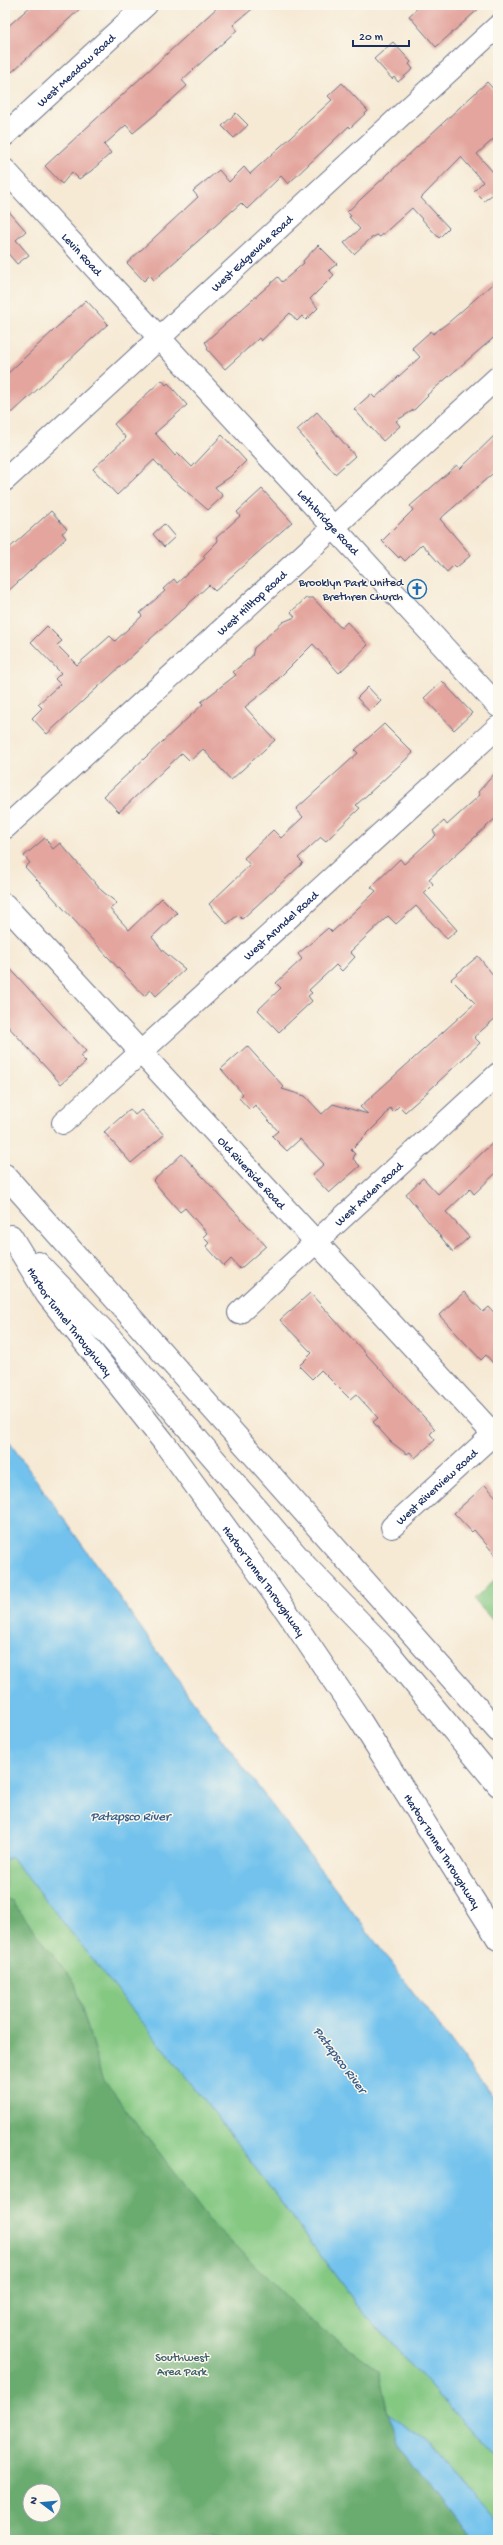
<svg xmlns="http://www.w3.org/2000/svg" width="503" height="2545" font-family="'Gochi Hand',sans-serif">
<style>
.green{fill:#84c882;stroke:#507c70;fill-rule:evenodd}
.forest{fill:#6bac70;stroke:#436e67;fill-rule:evenodd}
.water{fill:#72c2ed;stroke:#4678a6}
.building{fill:#e3a59e}
.lines{fill:none;stroke-linecap:round;stroke-linejoin:round}
.minor-casing{stroke:#687088;stroke-width:24}
.highway-casing{stroke:#687088;stroke-width:24}
.minor{stroke:#fff;stroke-width:22}
.highway{stroke:#fff;stroke-width:22}
.labels{text-anchor:middle;stroke-width:3;stroke-linejoin:round;paint-order:stroke}
.street-label{font-size:12px;fill:#1b2f5e;stroke:#fbf7ec}
.poi-label{font-size:12px;fill:#1b2f5e;stroke:#fbf7ec;text-anchor:end}
.park-label{font-size:12px;fill:#3a5d69;stroke:#fbf7ec}
.water-label{font-size:13px;font-style:italic;fill:#355b89;stroke:#fbf7ec}
</style>
<rect width="100%" height="100%" fill="#fbf7ec"/>
<filter id="ink" filterUnits="userSpaceOnUse"><feTurbulence type="fractalNoise" baseFrequency=".025" numOctaves="2"/><feDisplacementMap in="SourceGraphic" scale="8" xChannelSelector="R" yChannelSelector="G"/><feConvolveMatrix kernelMatrix="1 2 1 2 8 2 1 2 1" color-interpolation-filters="sRGB"/></filter>
<filter id="wash" filterUnits="userSpaceOnUse"><feTurbulence type="fractalNoise" baseFrequency=".012" numOctaves="4" result="noise"/><feDisplacementMap in="SourceGraphic" scale="16" xChannelSelector="R" yChannelSelector="G"/><feGaussianBlur stdDeviation="0.9" result="paint"/><feColorMatrix in="noise" values="0 0 0 0 0 0 0 0 0 0 0 0 0 0 0 0 0 1.4 0 .05"/><feComposite in="paint" operator="in"/></filter>
<g filter="url(#wash)">
<rect width="100%" height="100%" fill="#f6ead5"/>
<g class="green">
<path d="M498,1576V1626L474,1600Z"/>
<path d="M5,1848L213,2111L361,2310L498,2461V2540H5ZM30,2491H54V2515H30Z"/>
</g>
<path class="forest" d="M5,1899L11,1900L75,1983L102,2078L212,2223L308,2318L379,2371L388,2414L401,2444L474,2540H5ZM30,2491H54V2515H30Z"/>
<g class="water">
<path d="M5,1436L187,1693L498,2104V2461L361,2310L213,2111L11,1857L5,1860Z"/>
<path d="M388,2414L429,2441L498,2522V2540H474L401,2444Z"/>
</g>
<g id="blocks">
<g class="building">
<path d="M32,5H84L12,72L5,63V29Z"/>
<path d="M220,5H257L233,25L237,30L182,80L187,86L156,114L133,133L126,125L104,145L111,153L91,171L79,179L72,172L62,184L45,166Z"/>
<path d="M421,5H483L436,47L409,16Z"/>
<path d="M393,42L411,62L409,64L413,69L398,82L394,77L392,79L374,59Z"/>
<path d="M487,82L498,94V135L477,154L493,172L498,166V200L493,194L484,201L474,191L483,182L461,157L421,198L449,228L439,238L412,208L380,237L377,235L370,239L354,254L344,243L360,229L349,217L351,216L347,212Z"/>
<path d="M342,83L368,111L350,128L349,126L288,184L281,176L247,209L241,203L154,280L150,275L144,281L127,263L198,197L193,191L219,170L229,182L244,167L250,174L332,100L328,96Z"/>
<path d="M236,113L248,125L234,138L222,126Z"/>
<path d="M5,207L26,231L16,240L29,255L17,264L5,250Z"/>
<path d="M318,245L337,264L329,270L334,275L310,299L318,308L306,320L302,316L297,321L290,313L261,341L259,338L225,369L207,349L208,347L205,342L278,277L282,282L304,263L303,261Z"/>
<path d="M498,279V334L427,395L428,396L415,409L396,421L400,426L383,441L354,409L371,394L375,398L420,357L412,348L431,331L433,334L449,322Z"/>
<path d="M86,300L108,324L12,413L5,405V376Z"/>
<path d="M162,380L166,385L168,383L187,405L155,433L175,456L178,453L192,467L222,435L246,461L230,477L215,487L223,496L208,510L173,480L154,460L117,495L93,469L126,438L114,424Z"/>
<path d="M317,412L355,456L335,474L297,430Z"/>
<path d="M498,432V469L440,519L471,555L456,568L454,565L447,572L422,544L405,561L400,556L399,558L382,541L413,510L410,506L457,465L460,469Z"/>
<path d="M262,489L292,522L215,591L209,585L47,734L32,718L42,708L38,704L60,684L55,679L61,673L31,642L47,626L62,641L57,645L77,665L110,636L115,641L142,616L140,613L165,591L163,589L174,579L177,583L205,558L203,556L218,541L216,538L240,516L237,512Z"/>
<path d="M51,511L67,529L62,533L66,538L5,594V552Z"/>
<path d="M164,524L175,537L164,547L153,534Z"/>
<path d="M306,598H313L341,628L347,622L368,645L339,673L313,644L270,687L245,707L275,740L231,780L203,749L190,761L182,753L119,812L104,796L203,704L201,702L236,675L233,672L252,656L254,648L283,622L295,617L291,612Z"/>
<path d="M442,681L472,713L454,730L424,698Z"/>
<path d="M368,687L381,701L370,712L357,698Z"/>
<path d="M384,724L413,753L356,805L360,808L326,841L321,837L298,858L303,863L278,886L242,919L238,915L227,924L209,904L250,865L244,858L273,830L281,838L303,817L296,809L358,753L355,750Z"/>
<path d="M498,770V816L429,879L433,884L424,893L457,930L447,939L416,906L396,924L388,916L350,952L355,957L342,971L336,965L309,990L312,993L308,996L312,1001L279,1032L258,1010L281,988L276,983L302,959L298,954L328,928L332,932L371,896L376,891L371,887L400,859L404,864L436,835L433,831L444,821L447,825L480,795L478,792Z"/>
<path d="M45,838L53,849L60,843L102,891L117,903L110,909L129,930L162,898L177,913L152,937L163,951L185,969L156,996L151,990L144,996L25,867L30,863L24,856Z"/>
<path d="M478,956L498,981V1016L474,1037L480,1043L422,1097L405,1112L399,1106L393,1112L390,1108L383,1118L351,1150L355,1154L353,1159L360,1166L329,1193L312,1175L324,1164L300,1139L287,1151L272,1136L278,1131L255,1105L250,1110L239,1098L243,1094L221,1069L247,1046L284,1087L282,1089L305,1096L322,1114L333,1104L368,1114L360,1107L475,1003L451,979Z"/>
<path d="M5,963L86,1051L80,1056L86,1062L61,1084L5,1023Z"/>
<path d="M130,1109L135,1115L141,1110L164,1135L131,1163L104,1132Z"/>
<path d="M498,1138V1171L474,1194L470,1189L446,1212L469,1237L453,1252L406,1194L423,1178L438,1194Z"/>
<path d="M182,1154L266,1246L240,1269L231,1259L224,1266L206,1246L209,1243L203,1237L207,1233L185,1208L180,1212L153,1181Z"/>
<path d="M464,1292L483,1312L489,1307L498,1317V1369L486,1355L481,1360L439,1315Z"/>
<path d="M310,1293L435,1429L430,1434L435,1440L415,1458L410,1452L407,1454L391,1442L373,1422L378,1418L356,1394L350,1399L321,1370L312,1379L299,1366L312,1353L280,1320Z"/>
<path d="M485,1485L498,1499V1558L474,1530L472,1532L454,1513Z"/>
</g>
</g>
</g>
<g filter="url(#ink)">
<use href="#blocks" fill-opacity="0" stroke="#687088" stroke-width="1"/>
<g class="lines">
<g class="minor-casing">
<g id="minor">
<path id="s1" d="M5,135L146,5"/>
<path id="s2" d="M5,170L498,706"/>
<path id="s3" d="M5,480L498,26"/>
<path id="s4" d="M5,828L498,377"/>
<path id="s5" d="M5,905L498,1439"/>
<path id="s6" d="M63,1123L498,727"/>
<path id="s7" d="M239,1313L498,1074"/>
<path id="s8" d="M392,1527L498,1430"/>
</g>
</g>
<g class="highway-casing">
<g id="highway">
<path d="M5,1175L498,1731"/>
<path id="s9" d="M11,1236L47,1295L163,1441L287,1612L360,1720L498,1939"/>
<path d="M38,1263L109,1336L306,1566L386,1649L498,1785"/>
</g>
</g>
<use href="#minor" class="minor"/>
<use href="#highway" class="highway"/>
</g>
</g>
<defs>
<g id="church-ring" transform="scale(1)"><circle r="9.5" fill="#fbf7ec" stroke="#1f6fb2" stroke-width="1.5"/><path d="M-1.2-6h2.4v3.5h3.3v2.4h-3.3V6h-2.4V-.1h-3.3v-2.4h3.3Z" fill="#1f6fb2"/></g>
</defs>
<g fill-rule="evenodd">
<use href="#church-ring" x="417" y="589"/>
</g>
<g class="labels">
<g class="street-label">
<text dy="4" stroke="none"><textPath href="#s1" startOffset="96">West Meadow Road</textPath></text>
<text dy="4" stroke="none"><textPath href="#s3" startOffset="335">West Edgevale Road</textPath></text>
<text dy="4" stroke="none"><textPath href="#s2" startOffset="114">Levin Road</textPath></text>
<text dy="4" stroke="none"><textPath href="#s2" startOffset="478">Lethbridge Road</textPath></text>
<text dy="4" stroke="none"><textPath href="#s4" startOffset="334">West Hilltop Road</textPath></text>
<text dy="4" stroke="none"><textPath href="#s6" startOffset="294">West Arundel Road</textPath></text>
<text dy="4" stroke="none"><textPath href="#s5" startOffset="364">Old Riverside Road</textPath></text>
<text dy="4" stroke="none"><textPath href="#s7" startOffset="176">West Arden Road</textPath></text>
<text dy="4" stroke="none"><textPath href="#s9" startOffset="104">Harbor Tunnel Throughway</textPath></text>
<text dy="4" stroke="none"><textPath href="#s8" startOffset="60">West Riverview Road</textPath></text>
<text dy="4" stroke="none"><textPath href="#s9" startOffset="428">Harbor Tunnel Throughway</textPath></text>
<text dy="4" stroke="none"><textPath href="#s9" startOffset="752">Harbor Tunnel Throughway</textPath></text>
</g>
<g class="poi-label">
<text x="403" y="586">Brooklyn Park United<tspan x="403" dy="14">Brethren Church</tspan></text>
</g>
<g class="park-label">
<text x="182" y="2361">Southwest<tspan x="182" dy="14">Area Park</tspan></text>
</g>
<g class="water-label">
<text x="130" y="1820">Patapsco River</text>
<text transform="translate(341 2059) rotate(53)" y="5">Patapsco River</text>
</g>
</g>
<rect width="503" height="2545" fill="none" stroke="#fbf7ec" stroke-width="20"/>
<g transform="translate(42 2503) rotate(286)"><circle r="19" fill="#fbf7ec" stroke="#a1a7b3"/>
<path d="M0-3L7 15L0 10L-7 15Z" fill="#1f6fb2"/>
<text y="-6" font-size="11" font-weight="bold" text-anchor="middle" fill="#1b2f5e">N</text>
</g>
<path d="M353 40v6h56v-6" fill="none" stroke="#1b2f5e" stroke-width="2"/>
<text x="359" y="40" font-size="12" fill="#1b2f5e" stroke="#fbf7ec" stroke-width="3" paint-order="stroke">20 m</text>
</svg>
